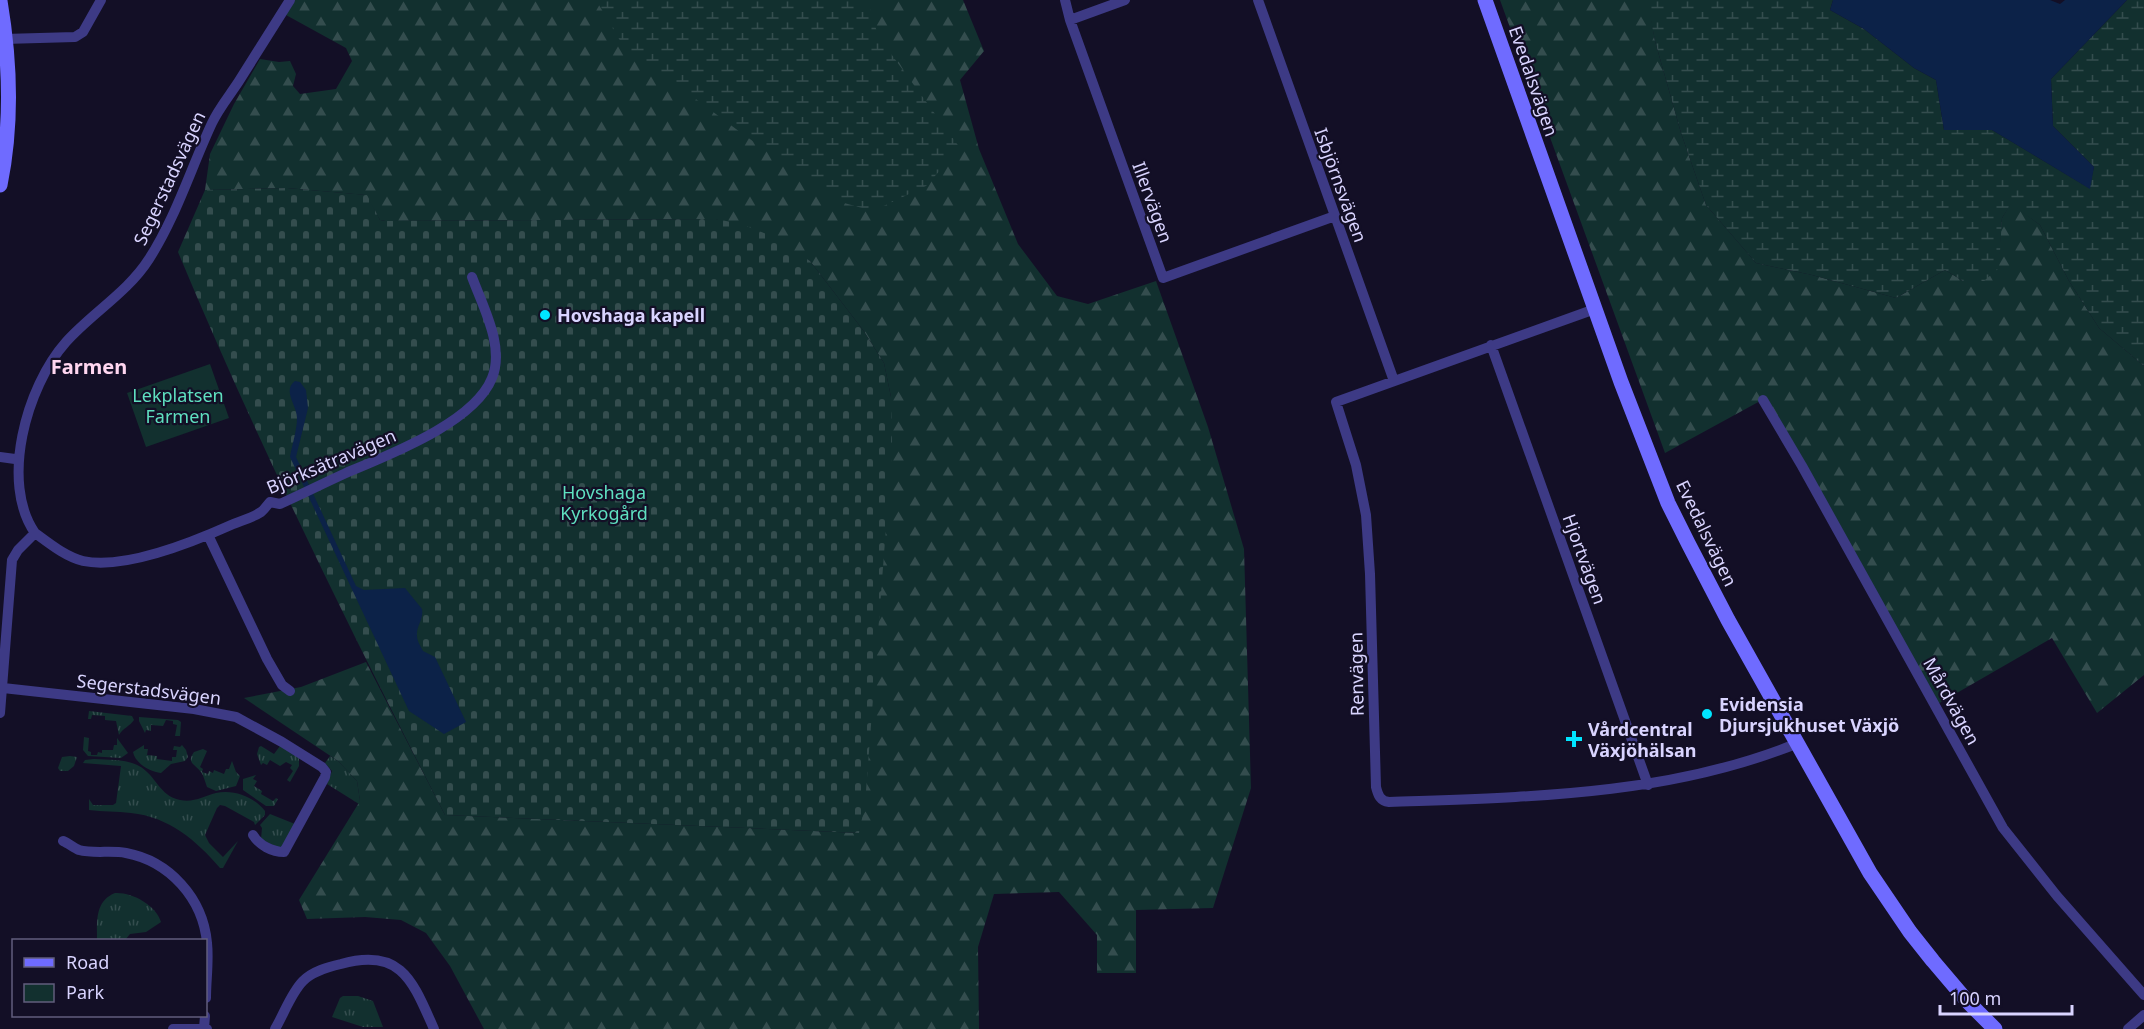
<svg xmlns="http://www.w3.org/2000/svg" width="2144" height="1029" font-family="'Noto Sans',sans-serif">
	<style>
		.grass { fill: url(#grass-tufts) }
		.forest { fill: url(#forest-firs) }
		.wetland { fill: url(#wetland-marsh) }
		.cemetery { fill: url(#cemetery-stones) }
		.park { fill: #12302f }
		.water { fill: #0c2248 }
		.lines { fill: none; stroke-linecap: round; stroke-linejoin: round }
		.street { stroke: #3d3a85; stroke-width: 10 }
		.secondary { stroke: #6f6bff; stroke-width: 15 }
		.poi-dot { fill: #00e5ff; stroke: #130f26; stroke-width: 2 }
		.labels { text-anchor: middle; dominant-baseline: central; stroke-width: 4.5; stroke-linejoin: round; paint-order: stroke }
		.street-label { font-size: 18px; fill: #d9d4ff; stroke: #130f26 }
		.poi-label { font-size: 18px; font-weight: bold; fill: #d9d4ff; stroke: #130f26; text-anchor: start }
		.park-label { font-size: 18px; fill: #5fe0c0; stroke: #130f26 }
		.neighbourhood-label { font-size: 20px; font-weight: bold; fill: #ffd6f0; stroke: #130f26 }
	</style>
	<defs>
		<pattern id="grass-tufts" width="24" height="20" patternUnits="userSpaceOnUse" patternTransform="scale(1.5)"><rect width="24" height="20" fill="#12302f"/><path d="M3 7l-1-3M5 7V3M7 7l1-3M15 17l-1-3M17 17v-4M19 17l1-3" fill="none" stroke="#344d4e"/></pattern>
		<pattern id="forest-firs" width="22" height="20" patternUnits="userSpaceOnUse" patternTransform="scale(1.5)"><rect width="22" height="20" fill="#12302f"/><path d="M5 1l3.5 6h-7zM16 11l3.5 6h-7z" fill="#344d4e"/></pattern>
		<pattern id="wetland-marsh" width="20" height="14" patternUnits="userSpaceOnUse" patternTransform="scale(1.5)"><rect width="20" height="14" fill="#12302f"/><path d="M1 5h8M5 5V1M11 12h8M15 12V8" fill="none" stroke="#344d4e"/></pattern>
		<pattern id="cemetery-stones" width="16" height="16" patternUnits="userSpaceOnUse" patternTransform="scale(1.5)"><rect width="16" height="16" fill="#12302f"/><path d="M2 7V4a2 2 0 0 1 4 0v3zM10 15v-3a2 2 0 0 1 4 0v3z" fill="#344d4e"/></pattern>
	</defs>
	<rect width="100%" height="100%" fill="#130f26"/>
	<!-- grass -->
	<path class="grass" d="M89,711L132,716L134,720C130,726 123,728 119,735L116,721L105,720V716L92,715L91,719H88Z
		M139,717L178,720L181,722L180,736H175L177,725L173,724V721L166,720L163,726L151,725V731L146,730L145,733L139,721Z
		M84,737L89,738L88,751L91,752V755H97L98,752L102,753V750H113L114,745H117V738L128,753L121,758L88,756L83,750Z
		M144,745V749H148L147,755L157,756V759L172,761V757H176L177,750H173L174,746L180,747L182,745L186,750L188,757L185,761L171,764L161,773C150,772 135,763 133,752Z
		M261,746L274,754L280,746L299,758V766L290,782L287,780L293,771L290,768L292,765L286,762L280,766L270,760L267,765L263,763L261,765L257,754L259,747Z
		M203,749L207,751L200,767L203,769L202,772L208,774L209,771L213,773L214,770L224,774L226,769H229L232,761L236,772L240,776L236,786L216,791L207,787C205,782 204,776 201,772C195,764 186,763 194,752Z
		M70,756L77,757L74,766L68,771H60L58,768L62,757Z
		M330,756L338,761L357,781L360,801L359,804L327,784L332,771L325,763Z
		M94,759C108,760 127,759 139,766C156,775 159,796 180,800C194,803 204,796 216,793C234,789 254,797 265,811V815L255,825L254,822L225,806L220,805L217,808L205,835L209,843L223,857L238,841L223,868H220C196,840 169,817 131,813C117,811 103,812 89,810V799L93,805H113L116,803L121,766L83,763L85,760Z
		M256,775L253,779L257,781L254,786L262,791L261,794L273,801L276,798L278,799L274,806H266L243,790V779Z
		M270,814L295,824L287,843L279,848L261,839L262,828L260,825Z
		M115,893C132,892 156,905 161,922L146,932L130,934L125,940H97C97,921 95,901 115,893Z
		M343,996H358L373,1001L383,1027H363L332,1017L340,998Z"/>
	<!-- forest -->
	<path class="forest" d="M295,0H963L984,51L960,80L979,149L1018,244L1057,296L1088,304L1156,281L1208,427L1244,549L1251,788L1213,908L1136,910V973H1097V935L1059,892L994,894L978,947L979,1029H484L450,966L426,933L401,920L365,917L307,919L299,900L360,801L357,781L338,761L244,698L301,687L366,662L445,815L859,833L891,397L884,363L863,330L810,261L716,219L386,221L380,220L366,195L287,188L205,190L210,154L234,104L260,59L279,62L290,61L296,74L293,86L300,94L336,89L352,61L346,48L286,15Z
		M1500,0H1648L1655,41L1681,133L1706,205L1756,263L1812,275L1896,298L1945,270L1963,281L1998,268L2002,218L2011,203L2040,225L2069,281L2099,328L2144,366V675L2097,713L2052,638L1936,705L1762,400L1665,453Z"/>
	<!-- wetland -->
	<path class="wetland" d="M596,0H868L878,36L960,148L926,186L873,211L837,201L740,132L622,44Z
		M1647,0H1833L1830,10L1864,29L1914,68L1936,80L1944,130H1992L2089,188L2094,167L2053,126L2051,79L2127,0H2144V366L2099,328L2069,281L2040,225L2011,204L2002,218L1999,268L1984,281H1963L1945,270L1896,298L1812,275L1756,263L1706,205L1681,133L1655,41Z"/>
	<!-- cemetery -->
	<path class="cemetery" d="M287,188L367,195L380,220L386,221L716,219L741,224L769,235L810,261L863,330L884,363L891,397L892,449L865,804L859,833L445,815C350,630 258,444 178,252L205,190Z"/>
	<!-- park -->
	<path class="park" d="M210,364L229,418L146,447L127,393Z"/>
	<!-- water -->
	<path class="water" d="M1833,0H2050L2060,4L2065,0H2127L2051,79L2053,126L2094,167L2090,189L1992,130H1944L1936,80L1914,68L1864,29L1830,10Z
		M295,381L300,382L306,390L308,408L296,457L356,586L364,590L405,588L422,609C424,619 416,626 417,636C417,641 421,647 423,651L435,657L466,722L444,734L409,711L290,457C292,445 297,430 297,418C297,405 282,391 295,381Z"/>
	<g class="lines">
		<!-- street -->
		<path class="street" d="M1065,0L1070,20
			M1125,0L1070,20L1163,278L1335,216
			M1258,0L1394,381
			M4,39L75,37L83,32L101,0
			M1595,309L1336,402L1356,465L1366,515L1370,574L1376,787C1378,795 1380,801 1389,802C1527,797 1668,796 1798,743
			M1491,345L1648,785
			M1763,400L1802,466L2003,828L2057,896L2144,995
			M0,457L15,459
			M35,533C50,544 66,557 83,561C125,570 193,542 231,525C240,521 252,518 261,512C264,510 267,505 270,502L280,504C302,494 324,483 346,473C388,455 474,423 492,378C505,347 483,307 472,277
			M208,535L267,659L282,685L290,691
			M3,688L194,709L236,717L282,742L322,767L326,772L325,777L284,852C272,852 259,845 253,835
			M0,713L12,560L18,550L35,533C0,483 26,387 66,342C92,313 128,292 149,259C176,217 191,168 212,123C219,108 230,95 239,81C256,54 273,27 290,0
			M63,841C68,843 74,848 79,850C94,854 111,850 126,853C169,861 203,898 207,943C209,961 206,980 206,998
			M204,1028L205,1016
			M173,1029H207
			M275,1029C284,1014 291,993 303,981C313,971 328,967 341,964C402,947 413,982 434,1029
			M2128,1029L2144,1015"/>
		<!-- secondary -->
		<path class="secondary" d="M1485,0L1621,382L1668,503L1688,543L1728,620L1870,873L1910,932L1933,961L1967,1001L1995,1029
			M0,1C10,60 12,126 0,185"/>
	</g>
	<!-- markers -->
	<g class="poi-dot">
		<circle cx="545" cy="315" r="6"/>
		<circle cx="1707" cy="714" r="6"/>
		<path d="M1571 730h6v6h6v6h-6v6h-6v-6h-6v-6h6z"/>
	</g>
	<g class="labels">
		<!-- street labels -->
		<g class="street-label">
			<text transform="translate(1534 81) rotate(71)">Evedalsvägen</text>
			<text transform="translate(169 178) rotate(-65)">Segerstadsvägen</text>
			<text transform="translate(1341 185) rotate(70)">Isbjörnsvägen</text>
			<text transform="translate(1153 202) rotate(70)">Illervägen</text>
			<text transform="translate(331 461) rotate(-23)">Björksätravägen</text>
			<text transform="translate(1707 533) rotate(64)">Evedalsvägen</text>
			<text transform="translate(1585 559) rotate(70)">Hjortvägen</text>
			<text transform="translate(1356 674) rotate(-91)">Renvägen</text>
			<text transform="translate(149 689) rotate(7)">Segerstadsvägen</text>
			<text transform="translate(1952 701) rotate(61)">Mårdvägen</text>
		</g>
		<!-- poi labels -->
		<g class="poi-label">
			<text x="557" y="315">Hovshaga kapell</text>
			<text x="1719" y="704">Evidensia<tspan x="1719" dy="21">Djursjukhuset Växjö</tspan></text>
			<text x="1588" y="729">Vårdcentral<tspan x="1588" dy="21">Växjöhälsan</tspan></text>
		</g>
		<!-- park labels -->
		<g class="park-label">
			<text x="178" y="395">Lekplatsen<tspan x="178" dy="21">Farmen</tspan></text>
			<text x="604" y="492">Hovshaga<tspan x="604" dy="21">Kyrkogård</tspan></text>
		</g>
		<!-- neighbourhood labels -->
		<g class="neighbourhood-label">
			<text x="89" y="366">Farmen</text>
		</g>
	</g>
	<!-- legend -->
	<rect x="12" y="939" width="195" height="78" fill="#130f26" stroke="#625e7d" stroke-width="1.5"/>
	<rect x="24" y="958" width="30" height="9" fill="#6f6bff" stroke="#625e7d" stroke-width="1.5"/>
	<text x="66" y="969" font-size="18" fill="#d9d4ff">Road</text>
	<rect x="24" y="984" width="30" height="18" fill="#12302f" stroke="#625e7d" stroke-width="1.5"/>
	<text x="66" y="999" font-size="18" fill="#d9d4ff">Park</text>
	<!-- scale -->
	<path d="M1940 1005v9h132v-9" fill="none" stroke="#d9d4ff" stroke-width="3"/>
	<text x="1949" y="1005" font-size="18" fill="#d9d4ff" stroke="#130f26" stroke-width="4.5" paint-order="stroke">100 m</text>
</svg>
